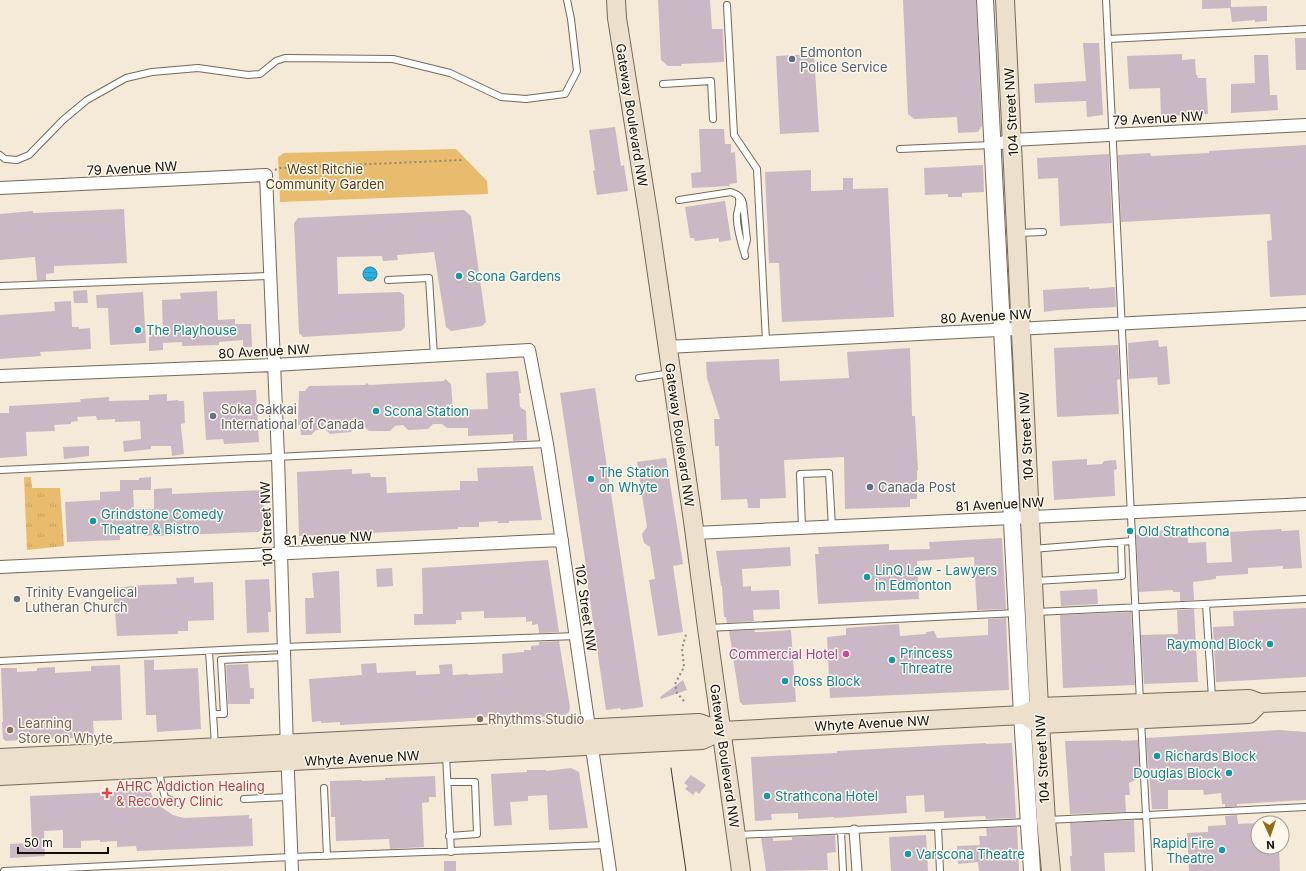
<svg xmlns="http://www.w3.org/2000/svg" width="1306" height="871" font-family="Inter,sans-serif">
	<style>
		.grass { fill: url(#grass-tufts) }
		.garden { fill: #e8bc6c }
		.water { fill: url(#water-rules); stroke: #237f9e }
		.building { fill: #cbb8c5 }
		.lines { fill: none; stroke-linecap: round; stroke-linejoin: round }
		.service-casing { stroke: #736958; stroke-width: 8 }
		.pedestrian-casing { stroke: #736958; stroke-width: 11 }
		.minor-casing { stroke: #736958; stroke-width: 14 }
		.tertiary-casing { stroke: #736958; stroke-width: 18 }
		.secondary-casing { stroke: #736958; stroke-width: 20 }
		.path { stroke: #8f877a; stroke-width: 2; stroke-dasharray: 2 3; stroke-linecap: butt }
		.service { stroke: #fff; stroke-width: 6 }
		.pedestrian { stroke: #fff; stroke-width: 9 }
		.minor { stroke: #fff; stroke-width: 12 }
		.tertiary { stroke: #fff; stroke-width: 16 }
		.secondary { stroke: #ece0cc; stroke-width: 18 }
		.tram { stroke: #3d382f; stroke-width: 1 }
		.service-dot { fill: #5c6f8a; stroke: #fef8ec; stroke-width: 1.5 }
		.culture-dot { fill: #0f9aa8; stroke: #fef8ec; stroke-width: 1.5 }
		.worship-dot { fill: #6b7280; stroke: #fef8ec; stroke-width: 1.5 }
		.hotel-dot { fill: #d1479c; stroke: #fef8ec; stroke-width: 1.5 }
		.education-dot { fill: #8d6e63; stroke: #fef8ec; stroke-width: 1.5 }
		.health-dot { fill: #e0444e; stroke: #fef8ec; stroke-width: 1.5 }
		.labels { text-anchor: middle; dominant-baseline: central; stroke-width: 3; stroke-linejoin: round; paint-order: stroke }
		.service-label { font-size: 13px; fill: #4e5e75; stroke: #fef8ec; text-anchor: start }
		.street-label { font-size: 13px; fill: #110d07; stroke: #fef8ec }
		.park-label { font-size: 13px; fill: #533e16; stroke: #fef8ec }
		.culture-label { font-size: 13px; fill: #0d838f; stroke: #fef8ec; text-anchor: start }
		.worship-label { font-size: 13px; fill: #5b616d; stroke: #fef8ec; text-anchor: start }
		.hotel-label { font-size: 13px; fill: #b23c85; stroke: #fef8ec; text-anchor: end }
		.education-label { font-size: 13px; fill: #785e54; stroke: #fef8ec; text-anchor: start }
		.health-label { font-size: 13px; fill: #be3a42; stroke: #fef8ec; text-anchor: start }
	</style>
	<defs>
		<pattern id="grass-tufts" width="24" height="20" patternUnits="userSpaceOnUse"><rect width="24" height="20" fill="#e8bc6c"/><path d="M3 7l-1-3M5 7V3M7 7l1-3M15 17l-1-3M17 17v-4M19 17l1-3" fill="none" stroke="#c6a05c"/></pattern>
		<pattern id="water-rules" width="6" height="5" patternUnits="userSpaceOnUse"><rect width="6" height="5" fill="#2bb0df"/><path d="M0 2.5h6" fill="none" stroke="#2596be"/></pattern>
	</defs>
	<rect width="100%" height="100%" fill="#f5ead7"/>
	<!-- grass -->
	<path class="grass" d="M24,477H31L32,488H60L64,546L27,550Z"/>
	<!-- garden -->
	<path class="garden" d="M456,149L487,181L488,194L280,202L278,157L284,153Z"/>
	<!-- water -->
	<path class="water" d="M363 274a7 7 0 1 1 14 0a7 7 0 1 1-14 0Z"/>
	<!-- building -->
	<path class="building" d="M658,0H710L712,29H723L724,62L681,64L682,66H668L661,60Z
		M903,0H976L982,126L978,132L958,133L957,117L914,119L908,114Z
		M1202,0H1231V7L1267,6V21L1255,22V20L1232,22L1230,8L1202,9Z
		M1295,38H1306V70H1296Z
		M1083,43H1099L1103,115L1087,117L1086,101L1035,103L1034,84L1086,81Z
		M814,54L819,132L780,134L776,56Z
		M1182,54V60L1195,59L1196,75H1197L1198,78H1206L1208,114L1161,116L1160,88L1129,89L1127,56Z
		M1254,55H1268L1270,95H1277L1278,110L1231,113V84L1255,83Z
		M615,127L621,166L624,165L628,191L597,195L593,171L595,170L589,130Z
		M699,129H724L725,144H731V153L735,152L737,183L729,184L730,186L692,188L691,173L701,172Z
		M1306,145V295L1270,297L1267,241L1272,240L1270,214L1121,222L1118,155L1150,153L1151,156L1209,153V151Z
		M1109,154L1112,223L1060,226L1058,178L1038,179L1037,158Z
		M983,165L984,192L962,193V197H948V194L925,195L924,168Z
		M811,170V191L843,190V178H853V189L888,188L894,317L782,322L779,263H769L765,172Z
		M725,201L731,240L719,242V238L695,241L694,238H690L685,207Z
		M124,209L127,263L54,266V273L46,274V280H37L35,257L0,260V214L33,211V213Z
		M464,210L471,216L486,322L482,326L451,331L446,327L434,252L397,255L398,260L383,261L382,256L337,257L338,294L400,292L404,295L405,327L401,331L303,337L299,333L294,223L298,218Z
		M1089,287V289L1115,287L1116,307L1058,310L1044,312L1043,290Z
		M87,290L88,303H74L73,291Z
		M217,291L218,320L235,319V324H251L252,347H243V340L219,342V345L182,346V342L163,343V350L149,351V334H163L162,300L181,299L180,293Z
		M143,292L146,343L110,345L108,308H97L96,295Z
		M71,301L72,327H79V329L90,328L91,349L40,352L41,356L0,359V315L55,311L54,302Z
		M1158,340L1159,347L1167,346L1170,384L1158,385L1157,377L1129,379L1128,343Z
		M1118,345L1120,379L1117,380L1119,414L1057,417L1054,348Z
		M910,348L912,416H915L918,471L917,470V499H910V507L845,509L844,457L784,460L786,498L760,499V508H748L747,499L721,500L719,446H715L714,419H720L707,378L706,362L779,359L780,381L849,378L847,352Z
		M518,371L521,393H519L520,407L526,411L527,440L513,441V434L468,436V428H447L442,424H433L428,429L408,430L403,425L395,426L390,431H369L365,427H355L351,432L330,434L326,430H316L311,435H301L300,425H298L299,391H305L309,386L365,385L367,383L369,385L444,381L445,379L451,384L453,410L488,409L486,373Z
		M595,388L643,704V707L621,710L620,708L606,710L585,566H586L560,393Z
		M256,390L259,442L224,444L223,439L206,440L203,392Z
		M167,394V401L178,400V401H184L185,423L181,424V427L184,454L172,456L171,446H151V449L124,452L123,441L141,439L140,421L115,422V419L97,420L96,416L77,417L78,421L71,422V424L54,425L55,431L26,432L27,456L0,458V413H9V406L81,402L80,399L109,397V401L149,400V395Z
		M89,446V456L64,459L63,447Z
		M666,458L683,564L673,566L683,632L658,636L649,580L655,579L650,547L644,543L642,534L647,527L637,462Z
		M1087,459V465L1102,464L1104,461L1116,460L1117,469L1114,470L1115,496L1054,500L1052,461Z
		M533,466L542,520L509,521V523H498V521L479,522V527H458V529L299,536L297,472L352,469V474L370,473L371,477H386L387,493L460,490V481H478L477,468Z
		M151,477V490H133L134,509H154V489L172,488V494L263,490L264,526L259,532L156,536L155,535L144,536V534H120V540L67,542L65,502L100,500V492L120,491V480H139V478Z
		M1154,529V531L1187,529L1188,543L1206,542L1207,563L1232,562L1230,532L1281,529L1282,531L1299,530L1302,568L1283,569V566L1248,568V574L1216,576V579L1193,582L1194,600L1180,601V592H1173V590L1139,592L1136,535H1144L1143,530Z
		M1002,538L1006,609L977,610L974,557L917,561L919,599L818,604L815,554H819L818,547L889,544V550L930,549L929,542Z
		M790,547L791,566L742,569L743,587L751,586V591L779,590L780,609L753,610L754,621L727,623L726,617H724L722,586H721L716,551Z
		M548,560L559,632L539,633L538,624L532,625V621L526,622V617L484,618V611L461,612L462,620H456V624L414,625V614H423L422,568Z
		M392,568L393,586L377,587L376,569Z
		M339,571L341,633L306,634L305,598H314L312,573Z
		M194,577V583L213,582L214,620L188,621V631H178V634L117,636L113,588L143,585L177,584L176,578Z
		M269,579L271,612H268L269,632L247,633L245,580Z
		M1097,589L1098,604L1061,606L1060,591Z
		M1306,608V677L1216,682L1213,627L1234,626L1233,611Z
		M1194,609L1198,682L1144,684L1141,635L1178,634L1177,610Z
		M1131,612L1135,685L1063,688L1060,615Z
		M1006,618L1009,690L830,698L827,637L846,635V628L899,624L900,636L926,634V632L934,631L937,638L988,635V619Z
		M754,630L755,632H762L791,630L796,702L743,705L740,702L729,631Z
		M559,641L570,707L569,712L565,715L520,719H506L505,717H489L340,725V722L321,723V721L312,722L309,679L362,675L361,664L376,663L377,673L416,671V675L440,674L439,665L452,664L453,675L468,674V675L503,673L502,654L524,652V650H531V646L539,645V642Z
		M144,660H154V670L198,668L201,729L157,732L156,715H146Z
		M248,664L250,688H254V699H250V704H228L226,665Z
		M120,665L122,720L93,721L94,737L6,741L3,739L2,722H3L1,668H17V672L37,671V668L55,667V673L91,671V666Z
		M683,680L687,690L661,699L660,697Z
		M1279,730L1306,732V800L1237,804V806L1225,807V804H1222L1221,793L1204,795L1203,790H1168V809H1152L1146,738Z
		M1121,740V741L1138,740L1140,778L1129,783L1130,795H1125L1126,812L1070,814L1065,741Z
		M986,743V744L1012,743L1016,818L986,819L985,816L944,818V811L925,812L924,795L906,796L907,813L834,818V817L798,819V813L771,814L772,820L755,821L751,757L837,753V751Z
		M571,768L579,772L588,828L549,830L547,795L528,796V801L510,802L512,825L494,826L491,774L527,772V770H546V771Z
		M691,775L706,785L699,794L696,791L693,795L685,789L688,786L684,783Z
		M435,776L436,797H429V802L422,803L424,847L390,849L389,839L336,841L335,817H331L330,781L362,780V781L385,780V778Z
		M144,786L148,787L155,801L164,809L173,815L184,818L249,815V819L252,818L253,846L137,851L136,846L117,847V841L100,842V840L81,841V848H63V830L44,831L45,856L10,858V844L32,843L30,796L116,792L134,790V787Z
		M1237,815L1238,824L1258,823V847H1279L1280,871H1189L1187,833L1208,832V826L1226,825L1225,816Z
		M1134,820L1135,852L1104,853L1105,871H1071L1070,856H1072L1070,823Z
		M1017,827L1019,871H979L978,862L958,864L957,846L980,845L979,836H987L986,828Z
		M835,835L836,852L827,853L828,870L766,871L761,838H773V841L792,840V837Z
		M926,835L928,871H891L889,837Z
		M444,861H456V871H444Z"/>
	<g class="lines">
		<!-- service casing -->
		<g class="service-casing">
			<path id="service" d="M1106,0L1140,702
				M727,5L734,135L757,169L766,341
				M1108,39L1306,29
				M663,84L711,81L713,119
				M900,149L991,145
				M0,155L5,159L17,160L29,155L63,120L87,100L126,78L152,72L198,68L248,75L260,74L276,61L285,58L393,59L450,73L501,97L526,99L565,94L577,71L571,19L567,0
				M739,199C740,205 738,209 737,214C736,224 741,243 744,252
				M679,200L731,192C737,194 742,197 743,203L747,240L744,251L745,256
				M1017,233L1043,232
				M388,280L429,278L434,356
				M0,286L269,276
				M639,378L671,373
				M0,470L547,444
				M802,528L800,474L829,473L832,527
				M1032,549L1132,541
				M1035,581L1122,576L1121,542
				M1206,604L1212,698
				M1036,612L1306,599
				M708,628L1017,613
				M209,651L215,746
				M0,661L283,647L577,636
				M213,714H224L221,660L284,657
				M1141,720L1149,871
				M446,755L451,852
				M158,769L165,798L179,803
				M448,782H475L477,834L449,836
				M324,788L327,856
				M244,799L289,797
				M1048,820L1306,807
				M938,826L940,871
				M841,831L843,871
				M738,835L1029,822
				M4,871L291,857L606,845"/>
		</g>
		<!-- pedestrian casing -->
		<g class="pedestrian-casing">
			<path id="pedestrian" d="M854,830L857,871"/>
		</g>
		<!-- minor casing -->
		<g class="minor-casing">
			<path id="minor" d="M993,145L1012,140L1306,125
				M0,188L266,175L278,457L287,749L292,871
				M667,347L1306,314
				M0,376L274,365L529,350L547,444L559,522L610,871
				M695,533L1306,504
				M0,567L562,540"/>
		</g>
		<!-- tertiary casing -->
		<g class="tertiary-casing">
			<path id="tertiary" d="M985,0L1022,715L1032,871"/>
		</g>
		<!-- secondary casing -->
		<g class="secondary-casing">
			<path id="secondary" d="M616,0L617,18L649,219L693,521L707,628L741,871
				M1005,0L1039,707L1046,820L1051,871
				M1030,719L1041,724L1249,714L1260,703
				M0,758L699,723L721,731
				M0,776L702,740L721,731L1022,715L1039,707L1249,699L1260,703L1306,701"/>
		</g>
		<!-- path -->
		<path class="path" d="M275,170L279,168L463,160
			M684,701L677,693L675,684L684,667L682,649L686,634"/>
		<!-- service -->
		<use href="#service" class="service"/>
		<!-- pedestrian -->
		<use href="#pedestrian" class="pedestrian"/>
		<!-- minor -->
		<use href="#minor" class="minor"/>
		<!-- tertiary -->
		<use href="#tertiary" class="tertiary"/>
		<!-- secondary -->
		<use href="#secondary" class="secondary"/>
		<!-- tram -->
		<path class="tram" d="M671,768L686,871"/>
	</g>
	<!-- markers -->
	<g class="service-dot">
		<circle cx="792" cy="59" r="4"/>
		<circle cx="870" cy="487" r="4"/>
	</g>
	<g class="culture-dot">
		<circle cx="459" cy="276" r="4"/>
		<circle cx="138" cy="330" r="4"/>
		<circle cx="376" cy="411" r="4"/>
		<circle cx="591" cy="479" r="4"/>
		<circle cx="93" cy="521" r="4"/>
		<circle cx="1130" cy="531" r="4"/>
		<circle cx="867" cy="577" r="4"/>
		<circle cx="1270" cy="644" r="4"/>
		<circle cx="892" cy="660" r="4"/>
		<circle cx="785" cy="681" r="4"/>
		<circle cx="1157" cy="756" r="4"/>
		<circle cx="1229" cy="773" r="4"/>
		<circle cx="767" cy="796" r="4"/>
		<circle cx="1222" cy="850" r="4"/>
		<circle cx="908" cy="854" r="4"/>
	</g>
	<g class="worship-dot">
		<circle cx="213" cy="416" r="4"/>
		<circle cx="17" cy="599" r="4"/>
	</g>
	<circle class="hotel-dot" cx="846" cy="654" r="4"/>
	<g class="education-dot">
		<circle cx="480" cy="719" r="4"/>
		<circle cx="10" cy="730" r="4"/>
	</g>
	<path class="health-dot" d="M105 787h4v4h4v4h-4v4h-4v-4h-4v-4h4z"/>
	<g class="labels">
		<!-- service labels -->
		<g class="service-label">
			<text x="800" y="52">Edmonton<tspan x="800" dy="15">Police Service</tspan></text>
			<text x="878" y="487">Canada Post</text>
		</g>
		<!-- street labels -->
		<g class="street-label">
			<text transform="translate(1011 112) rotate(-93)">104 Street NW</text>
			<text transform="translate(632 115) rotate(81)">Gateway Boulevard NW</text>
			<text transform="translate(1158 118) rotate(-3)">79 Avenue NW</text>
			<text transform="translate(132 168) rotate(-3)">79 Avenue NW</text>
			<text transform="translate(986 316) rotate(-3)">80 Avenue NW</text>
			<text transform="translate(264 351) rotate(-3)">80 Avenue NW</text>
			<text transform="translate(680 435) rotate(82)">Gateway Boulevard NW</text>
			<text transform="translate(1026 436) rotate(-93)">104 Street NW</text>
			<text transform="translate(1000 504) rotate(-3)">81 Avenue NW</text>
			<text transform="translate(266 524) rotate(-92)">101 Street NW</text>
			<text transform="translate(328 538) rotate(-3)">81 Avenue NW</text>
			<text transform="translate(586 608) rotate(82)">102 Street NW</text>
			<text transform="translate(872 723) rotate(-3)">Whyte Avenue NW</text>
			<text transform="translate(725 756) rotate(82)">Gateway Boulevard NW</text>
			<text transform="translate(362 758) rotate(-3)">Whyte Avenue NW</text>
			<text transform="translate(1042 759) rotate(-93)">104 Street NW</text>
		</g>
		<!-- park labels -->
		<g class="park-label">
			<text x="325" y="169">West Ritchie<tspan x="325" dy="15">Community Garden</tspan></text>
		</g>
		<!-- culture labels -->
		<g class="culture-label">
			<text x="467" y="276">Scona Gardens</text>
			<text x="146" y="330">The Playhouse</text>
			<text x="384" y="411">Scona Station</text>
			<text x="599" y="472">The Station<tspan x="599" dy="15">on Whyte</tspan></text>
			<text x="101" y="514">Grindstone Comedy<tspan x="101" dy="15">Theatre &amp; Bistro</tspan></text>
			<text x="1138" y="531">Old Strathcona</text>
			<text x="875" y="570">LinQ Law - Lawyers<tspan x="875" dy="15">in Edmonton</tspan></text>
			<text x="1262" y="644" text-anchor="end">Raymond Block</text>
			<text x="900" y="653">Princess<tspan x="900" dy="15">Threatre</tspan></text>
			<text x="793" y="681">Ross Block</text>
			<text x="1165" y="756">Richards Block</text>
			<text x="1221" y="773" text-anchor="end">Douglas Block</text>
			<text x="775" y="796">Strathcona Hotel</text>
			<text x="1214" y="843" text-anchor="end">Rapid Fire<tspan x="1214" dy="15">Theatre</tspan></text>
			<text x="916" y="854">Varscona Theatre</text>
		</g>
		<!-- worship labels -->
		<g class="worship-label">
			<text x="221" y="409">Soka Gakkai<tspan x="221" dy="15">International of Canada</tspan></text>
			<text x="25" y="592">Trinity Evangelical<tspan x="25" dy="15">Lutheran Church</tspan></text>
		</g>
		<!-- hotel labels -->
		<g class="hotel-label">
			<text x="838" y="654">Commercial Hotel</text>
		</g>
		<!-- education labels -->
		<g class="education-label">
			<text x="488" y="719">Rhythms Studio</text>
			<text x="18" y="723">Learning<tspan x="18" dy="15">Store on Whyte</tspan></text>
		</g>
		<!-- health labels -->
		<g class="health-label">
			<text x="116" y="786">AHRC Addiction Healing<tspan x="116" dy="15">&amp; Recovery Clinic</tspan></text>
		</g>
	</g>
	<!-- north arrow -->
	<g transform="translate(1270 835) rotate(177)"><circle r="19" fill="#fef8ec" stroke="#9f9a90"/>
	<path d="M0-3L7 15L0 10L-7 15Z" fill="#906d12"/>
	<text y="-6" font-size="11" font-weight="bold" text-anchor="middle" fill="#110d07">N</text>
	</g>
	<!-- scale -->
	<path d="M18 847v6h90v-6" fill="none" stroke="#110d07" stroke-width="2"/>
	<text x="24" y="847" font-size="12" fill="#110d07" stroke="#fef8ec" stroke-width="3" paint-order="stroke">50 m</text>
</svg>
